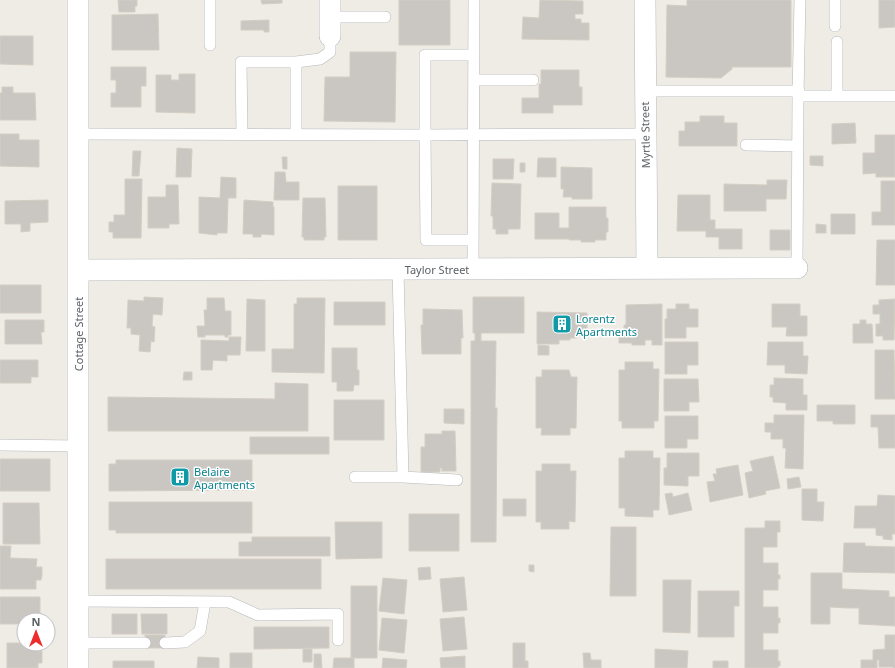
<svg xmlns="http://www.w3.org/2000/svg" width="895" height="668" font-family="'Noto Sans',sans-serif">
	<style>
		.building { fill: #cac7c2; stroke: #d4cdc3 }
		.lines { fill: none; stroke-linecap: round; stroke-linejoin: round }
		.lane-casing { stroke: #b5b8bc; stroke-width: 12 }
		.street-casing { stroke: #b5b8bc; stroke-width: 22 }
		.lane { stroke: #fff; stroke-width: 11 }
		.street { stroke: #fff; stroke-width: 21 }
		.labels { text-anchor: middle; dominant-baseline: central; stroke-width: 3; stroke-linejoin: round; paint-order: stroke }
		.street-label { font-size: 11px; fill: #5c6166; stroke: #fff }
		.culture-label { font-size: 11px; fill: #0d838f; stroke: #fff; text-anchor: start }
	</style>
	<rect width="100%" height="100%" fill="#efece5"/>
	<!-- building -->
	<path class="building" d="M118,0H137V6H135V12H119Z
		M261,0H282V3L262,4Z
		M399,0H450V45H399Z
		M540,0L583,1V14H575V19H581V23H589V40L522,39L523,17L539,18Z
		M687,0H791V67H732V69L721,78L666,77L667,5L687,6Z
		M879,0H895V27L879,28Z
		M158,14L159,50H112V15Z
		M269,20V32H264V30H241V21Z
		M0,36H33V65L0,64Z
		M350,52H396L395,122L324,121L325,77H350Z
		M111,67H146V86H141V107H111V93H116V80H111Z
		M541,70H579V87H582V105H553V113H522V98H539V84H541Z
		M179,74H195V113L156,112V75H171V80H179Z
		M2,87H13V93H35L36,120H0V93H2Z
		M700,116H724V123H737V146H679V131H685V122H700Z
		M855,123L856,143L832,144V124Z
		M0,134H19V140H39V167L0,166Z
		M875,135H895V177H876V173L863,174V153H875Z
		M177,148L192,149L191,177H176Z
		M133,151H141L139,176H132Z
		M810,156H823V166L810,165Z
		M282,157H287V169H283Z
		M538,158H556V177H537Z
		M493,159H514L513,179H493Z
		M520,163H525V172H520Z
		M561,167L592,168V199H572V197H563L564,189H561Z
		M275,172H285L286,182H299V200H274Z
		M221,177L236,178V198H228L227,233H217V235L199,233V197L220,198Z
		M125,179H142L141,238H113V232H109V222H114V215H125Z
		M767,180H787L786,199H766V211H724V184L767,185Z
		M881,181H895V225H872V212H881Z
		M492,183L521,184L520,229H508V234H496V229H493V216H491Z
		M166,185H178L179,224H169V228H148V197H166Z
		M338,186H377V240H338Z
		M678,195H710V220H715V229H742V249H719V237H706V231H677Z
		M303,198H325L326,237H324V240H304V237H302Z
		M48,200V222L30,223V231L21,232V224H5V201Z
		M244,200L273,202V207H274V235L261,234V237H253V234H243Z
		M569,207H606V218H608V232H606V240H595V242H581V240H569V239H535V213H559V228H569Z
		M831,214H855V234H831Z
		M816,224L826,225V233H816Z
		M770,230H790V250H770Z
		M877,240H895V285H876Z
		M0,285H41V313H0Z
		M144,297L163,298L162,315L153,314L152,326L155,327L154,342L151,341L150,352L139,351L140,335L131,334V328H127L128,300L144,301Z
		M473,297H524V333H481V341H496L495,408H497L496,542H471V341H475V333H473Z
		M207,298H224L225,311H231V335H228V337H225V335H205V337H198L197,326H205L204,310H207Z
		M297,298H325L324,373L272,372V349H294V304H297Z
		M247,299L265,300V351H246Z
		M895,299L894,340H883V336H876V324H880V314H873V305H879V300Z
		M334,302H385V325H334Z
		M662,304V345H652V340H645V345H632V343H619V333H624V325H626V305Z
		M676,304H689V309H698V327H686V338H665V319H667V309H676Z
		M772,304H800V316H807V336H786L787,327H772Z
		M423,309L462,310L463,338H461V354H422L421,325H423Z
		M537,312L587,313V335H577V338H570V340H559V344H537Z
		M5,320H44V332H41L42,344H5Z
		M860,320H866V324H872L873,343H853V324H860Z
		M229,337H241L240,355H227V361L213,360L212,370H201V340L229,341Z
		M665,342H698V365H687V374H665Z
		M768,342H803V356H808L807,374L785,373V365H767Z
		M538,345L549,346V355H538Z
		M332,348H357V370H359V385H354L353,391H337V382H332Z
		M875,350H894L895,399H875Z
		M0,360H38V377H31V383H0Z
		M625,362H653V369H659L658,421H654V428H622V421H619V370H625Z
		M542,370H569L571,377H577L576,428H570V435H541L542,428H536V377H542Z
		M184,372H192V380H183Z
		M774,378L803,379V395H807V410H786V403L773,402V397H770V385H774Z
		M664,379H698L699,402H689V411H664Z
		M275,383L308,384V431H108V397L275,399Z
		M334,400H384V440H334Z
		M817,405H855V424H833V421H817Z
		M444,409H464V424L444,423Z
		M774,415H804L803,469L785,468L786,448H783V439H771V432H765V423H774Z
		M871,415H895V448H879L878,427H871Z
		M665,416H698V439H687V448H665Z
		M442,431H455L456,471H442V468H440V472H421V447H425V434H442Z
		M250,437H329V454H250Z
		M625,451H653V458H660L659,510H653V517L625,516V508H619V458H625Z
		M667,453H699V476H688V486L664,485V468H667Z
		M773,456L780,488L765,491L766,494L749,498L745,473L753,471L750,461Z
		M0,459H50V491H0Z
		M116,460H252V490L109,491V464H116Z
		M542,464H570V471H576L575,522L569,521V529H541V522H536V471H542Z
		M738,465L743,495L710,502L707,482L715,481L713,474H717L716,469Z
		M799,477L801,487L788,489L787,479Z
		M802,489H817V502H824L823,521L802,520Z
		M672,493L673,497L688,493L692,510L669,515L665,494Z
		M878,495L895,496V534H892V540L883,539V536L876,535V528H854L855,506H877Z
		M503,499H526V516H503Z
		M109,502H252V533H116V530H109Z
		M3,503H39L40,544H3Z
		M409,514H459V551H409Z
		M765,521H780V532H777V547H763V563H778V575H780V579H778V590H763V607H778V618H780V623H778V633H763V650H778V661H780V666H778V668H745V528H765Z
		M335,522H382V558L336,559Z
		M611,527H636V596H610Z
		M252,537H330V556H239V542H252Z
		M844,543H865V546L895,547V573L843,572Z
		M0,546H11L10,558L37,559L36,567H42V576L41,580H36V589H0Z
		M106,559H321V589H106Z
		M529,565H534V572L529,571Z
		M430,567L431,579L419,580L418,568Z
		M811,573H842V589L889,591V597H895V626L859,624V608H847L830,607V624H811Z
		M464,577L467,610L443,612L440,579Z
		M383,578L407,580L404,614L379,611Z
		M663,580H691L690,633L663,632Z
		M351,586H377V658H351Z
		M698,591H739V606H734V637H698Z
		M0,597H40V620H24V624H0Z
		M112,614H137V634H112Z
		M141,614H167V634H142Z
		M464,617L467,649L443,651L440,619Z
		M382,618L407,620L404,653L379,650Z
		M254,627H329V648L254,649Z
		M145,635H165V648H145Z
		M885,635H895V668H893V667H879V660H877V668H861V660H873V650L885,649Z
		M22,639H24V644H37V651H42V663H38V668H7V643H22Z
		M513,643H525V661H528V668H513Z
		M303,649H312V662H303Z
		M655,649L688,651L687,668H655Z
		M230,653H252V668H230Z
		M583,653H590L591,660H601V668H584Z
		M314,654H321L322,668H314Z
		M465,656V668H441L440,658Z
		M198,657L219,658V668H197Z
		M334,658H354V668H333Z
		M383,658L407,660L406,668H382Z
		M113,661H154V668H113Z
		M713,661H728V668H713Z"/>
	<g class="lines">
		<!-- lane casing -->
		<g class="lane-casing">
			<path id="lane" d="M800,0L798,96H895
				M835,0V26
				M330,17H385
				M837,42V96
				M210,45V0
				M296,62L320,59L330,52V36
				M474,80H533
				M645,91H799
				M78,134L425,135V55H474
				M242,134L241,62H296V135
				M746,145L798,146
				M473,240H426L425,135L646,134
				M797,268L798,96
				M473,269L474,0
				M0,445L78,446
				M355,477H403L398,269
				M403,477L457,480
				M78,601L229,602L258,615L338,614V640
				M78,643H145
				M165,643L185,642L200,631L205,602"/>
		</g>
		<!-- street casing -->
		<g class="street-casing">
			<path id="street" d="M78,0V668
				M330,0V36
				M645,0L647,269
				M78,270L797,268"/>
		</g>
		<!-- lane -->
		<use href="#lane" class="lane"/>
		<!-- street -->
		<use href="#street" class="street"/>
	</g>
	<!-- icons -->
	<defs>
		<g id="building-square" transform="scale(1)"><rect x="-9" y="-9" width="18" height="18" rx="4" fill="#0f9aa8" stroke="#fff"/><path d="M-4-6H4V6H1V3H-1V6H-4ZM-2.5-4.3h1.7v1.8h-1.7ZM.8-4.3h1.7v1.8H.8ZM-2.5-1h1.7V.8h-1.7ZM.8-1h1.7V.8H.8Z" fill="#fff"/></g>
	</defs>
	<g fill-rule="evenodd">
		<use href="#building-square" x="562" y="324"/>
		<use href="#building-square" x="180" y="477"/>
	</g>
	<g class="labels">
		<!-- street labels -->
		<g class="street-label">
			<text transform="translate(645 135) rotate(-91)">Myrtle Street</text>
			<text x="437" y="269">Taylor Street</text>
			<text transform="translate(78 334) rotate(-90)">Cottage Street</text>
		</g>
		<!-- culture labels -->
		<g class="culture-label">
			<text x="576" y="318">Lorentz<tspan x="576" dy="13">Apartments</tspan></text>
			<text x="194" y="471">Belaire<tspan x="194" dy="13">Apartments</tspan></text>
		</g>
	</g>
	<!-- north arrow -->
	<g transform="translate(36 632)"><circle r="19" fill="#ffffff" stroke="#bec0c2"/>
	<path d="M0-3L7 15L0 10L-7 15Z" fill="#ee2c2e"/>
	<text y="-6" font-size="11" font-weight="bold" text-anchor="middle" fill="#5c6166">N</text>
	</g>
</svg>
